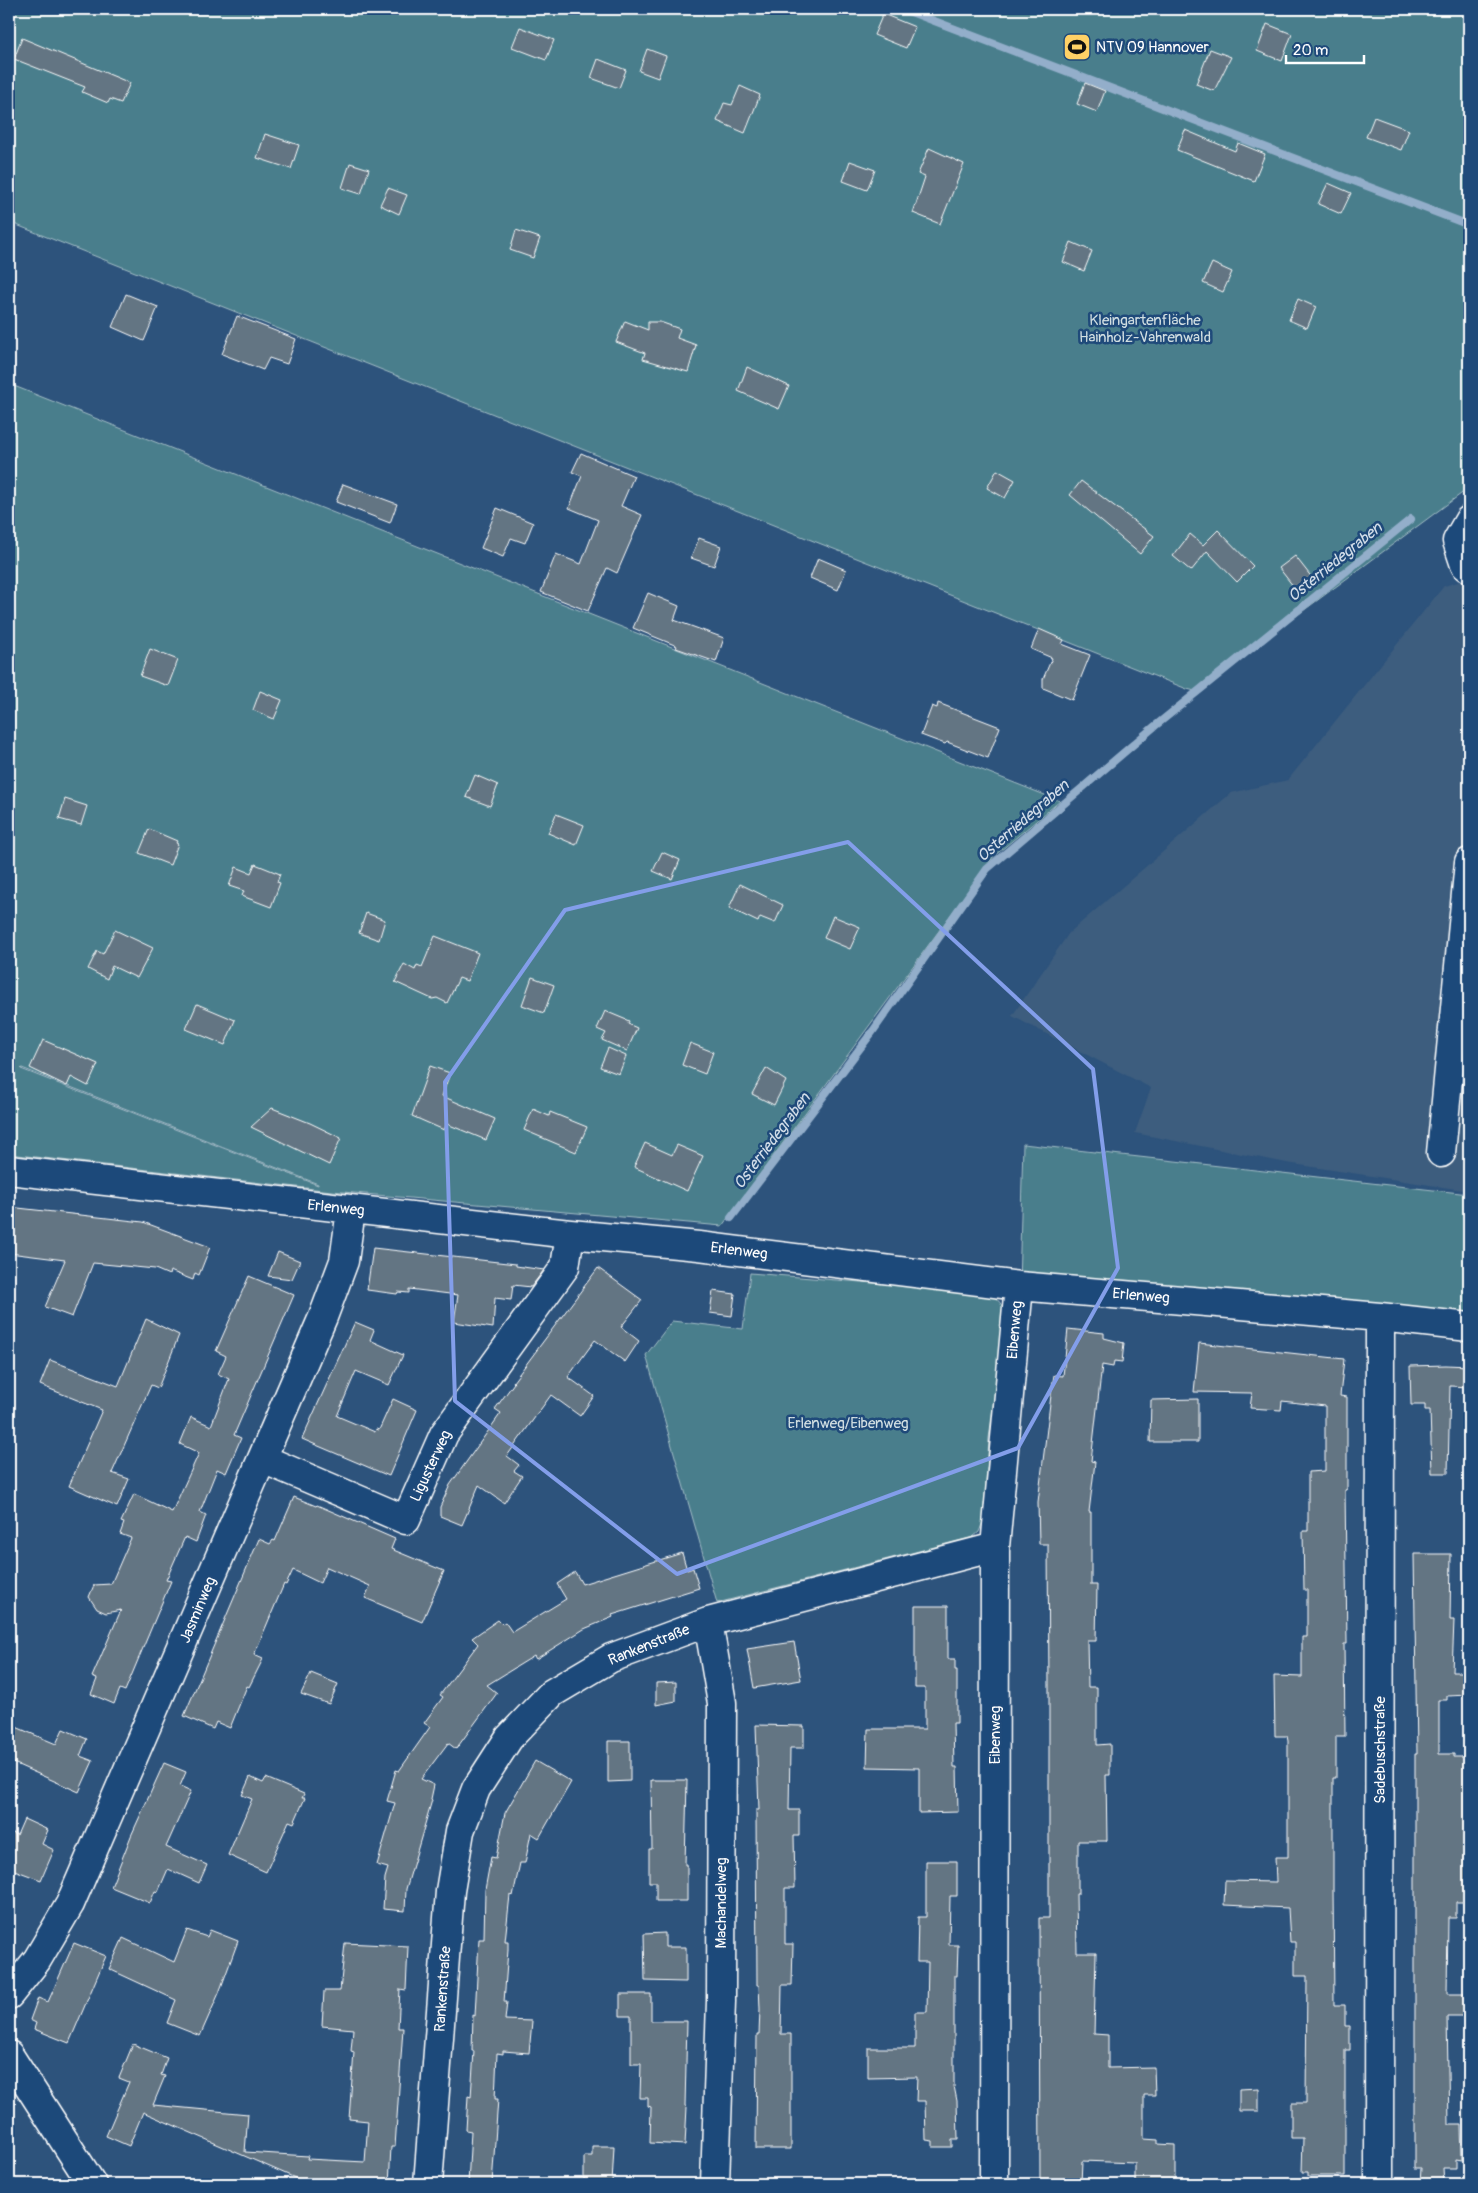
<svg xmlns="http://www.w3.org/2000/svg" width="1478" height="2193" font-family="Pangolin,sans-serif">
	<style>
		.built { fill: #3d5d7e }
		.green { fill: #497e8c; stroke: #a4bec6; fill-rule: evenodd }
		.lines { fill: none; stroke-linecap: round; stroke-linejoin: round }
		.stream { stroke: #93aeca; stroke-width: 8 }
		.building { fill: #637583; stroke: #fff }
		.minor-casing { stroke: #fff; stroke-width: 31 }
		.minor { stroke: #1f4a7a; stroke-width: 28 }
		.marked { fill: none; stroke: #839eea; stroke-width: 4; stroke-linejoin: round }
		.labels { text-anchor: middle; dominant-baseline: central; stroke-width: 5; stroke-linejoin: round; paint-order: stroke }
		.poi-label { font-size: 15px; fill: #fff; stroke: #1f4a7a; text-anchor: start }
		.park-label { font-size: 15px; fill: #d2dfe2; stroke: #1f4a7a }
		.street-label { font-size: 15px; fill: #fff; stroke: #1f4a7a }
		.water-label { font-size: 16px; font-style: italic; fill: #d2dde9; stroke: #1f4a7a }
	</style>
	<rect width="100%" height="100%" fill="#2d537c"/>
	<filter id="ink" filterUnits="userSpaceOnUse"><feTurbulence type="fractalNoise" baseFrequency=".02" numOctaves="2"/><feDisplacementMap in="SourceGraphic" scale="10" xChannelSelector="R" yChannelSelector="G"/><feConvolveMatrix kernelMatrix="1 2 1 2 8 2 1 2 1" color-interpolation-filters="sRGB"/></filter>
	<g filter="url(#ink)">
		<!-- built -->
		<path class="built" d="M1469,579V1191L1287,1163L1135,1133L1151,1088L1012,1016L1069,933L1231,793L1288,780L1444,586Z"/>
		<!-- green -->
		<path class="green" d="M9,9H1469V488L1195,691L1187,689L9,222Z
			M9,384L1060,801L994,856L722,1226L332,1191L9,1154ZM22,1068L318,1184V1185L21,1069Z
			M1023,1144L1469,1194V1335L1019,1286Z
			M750,1273L983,1292C996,1297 1002,1301 1005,1315L989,1438L984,1519L979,1532L973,1537L717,1603L646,1355L672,1321L743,1329Z"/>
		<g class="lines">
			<!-- stream -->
			<path class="stream" d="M903,9L1469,225
				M731,1218L873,1031L987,869L1155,726L1411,519"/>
		</g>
		<!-- building -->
		<path class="building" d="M883,14L915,27L906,48L874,35Z
			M1267,24L1292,34L1282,61L1257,51Z
			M520,27L554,40L546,60L512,47Z
			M22,38L130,83L121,103L110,99L108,103L82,92L85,87L14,59Z
			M647,49L666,56L658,78L639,71Z
			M1210,49L1231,57L1214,91L1196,84Z
			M598,59L626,70L619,88L591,78Z
			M1085,83L1105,91L1097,112L1077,104Z
			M740,86L760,95L745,133L717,121L724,103L732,105Z
			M1374,117L1409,130L1401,150L1366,137Z
			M1185,130L1235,151L1238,143L1265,154L1254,181L1177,150Z
			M265,134L299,145L291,169L257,158Z
			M929,148L964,164L940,224L913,213L925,177L918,174Z
			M850,161L875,170L867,190L843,181Z
			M350,163L369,169L361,194L342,188Z
			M1328,183L1351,193L1341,214L1318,204Z
			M388,188L407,195L399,214L380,205Z
			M516,230L540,238L533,258L510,250Z
			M1071,242L1092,251L1084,271L1063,262Z
			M1212,263L1232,272L1223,292L1203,283Z
			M126,294L158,307L144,341L112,327Z
			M1298,299L1316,307L1307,328L1289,320Z
			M237,316L296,339L287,364L269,358L263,370L222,354Z
			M625,321L648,330V322H660L680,329L677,338L696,345L688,372L643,359L645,353L616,342Z
			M747,367L789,386L779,409L738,391Z
			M581,453L634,476L621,506L642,515L617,573L607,568L588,611L541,592L556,554L581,564L598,520L569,508L582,476L572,472Z
			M997,470L1015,480L1005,498L987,488Z
			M1081,481L1154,536L1140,554L1070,495Z
			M343,484L397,504L390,523L336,502Z
			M497,508L533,523L525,543L511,538L503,557L481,548Z
			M1218,530L1253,566L1237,582L1207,551L1191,571L1173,556L1190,534L1203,545Z
			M699,538L721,546L714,566L691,558Z
			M1295,556L1313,579L1297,591L1279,568Z
			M818,558L846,570L838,590L810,578Z
			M648,593L679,606L674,620L724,638L716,662L676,648L677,646L633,628Z
			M1039,629L1064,640L1062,644L1090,655L1072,700L1043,688V679L1052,658L1031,649Z
			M150,649L178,660L168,686L140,676Z
			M260,691L282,700L274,719L253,710Z
			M938,703L1000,727L988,758L947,742L945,744L921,735L932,706L937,708Z
			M475,775L498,785L490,806L466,797Z
			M65,799L87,806L81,825L59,819Z
			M556,814L584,825L576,845L548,833Z
			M149,829L177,841L176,843L178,844L170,865L139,853Z
			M662,852L680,860L672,879L653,871Z
			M255,864L280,874L277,882L280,883L271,907L242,896L244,891L229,886L236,867L251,873Z
			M740,884L783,905L775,923L760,917L758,922L729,908Z
			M366,913L385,920L379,940L359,933Z
			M833,916L860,927L850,949L824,938Z
			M115,930L153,948L137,978L112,966L107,979L88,969L97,951L103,954Z
			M435,936L478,953L467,981L459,978L447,1003L437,998L432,999L395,982L404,964L415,970L417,965L422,967Z
			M532,977L554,985L544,1013L522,1005Z
			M197,1004L235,1020L225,1045L186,1029Z
			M605,1011L629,1021L628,1024L637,1028L627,1051L602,1040L606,1033L597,1029Z
			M43,1040L98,1064L88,1086L71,1077L67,1086L30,1068Z
			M690,1043L713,1052L705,1074L682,1065Z
			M608,1048L626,1056L619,1074L600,1067Z
			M430,1066L450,1073L442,1096L495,1119L486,1140L447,1124L444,1130L412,1116Z
			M766,1068L786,1081L774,1105L752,1094Z
			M272,1108L310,1123L341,1138L329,1165L251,1127Z
			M533,1109L549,1116L550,1112L587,1127L576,1152L524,1130Z
			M645,1143L672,1155L677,1145L703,1156L687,1191L634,1167Z
			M9,1207L143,1222L210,1247L199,1275L195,1273L193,1280L170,1271L169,1275L155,1269L93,1263L72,1317L45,1307L65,1260L9,1253Z
			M373,1248L516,1264V1266L544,1270L531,1287L513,1285L511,1300L495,1298L493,1328L454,1322L458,1295L409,1289V1293L398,1292L397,1294L367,1290Z
			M278,1252L300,1261L292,1279L268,1276Z
			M598,1268L642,1300L621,1327L639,1341L625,1362L595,1340L568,1377L594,1396L580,1416L551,1395L507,1456L519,1465L514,1471L522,1476L504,1503L479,1485L462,1525L440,1516V1507L450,1485L501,1413L495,1409L514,1383L513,1382Z
			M249,1276L294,1295L234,1435L241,1438L226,1473L217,1469L200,1512L206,1515L196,1542L185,1537L166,1580L171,1581L125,1691L120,1689L114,1704L91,1694L97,1679L92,1677L121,1610L106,1613L97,1609L89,1597L94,1585L111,1584L131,1538L120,1534L124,1523L121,1522L134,1494L172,1512L199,1453L180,1444L191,1417L211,1426L229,1379L218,1374L226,1356L216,1351Z
			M713,1291L735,1294L732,1316L710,1313Z
			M146,1319L179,1335L158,1388L151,1385L112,1473L129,1479L117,1507L69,1486L102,1410L40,1385L50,1360L118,1386Z
			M355,1322L374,1330L370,1340L403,1355L389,1385L356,1371L337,1416L375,1432L376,1429L379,1430L393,1399L417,1410L389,1476L302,1439Z
			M1068,1329L1104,1333V1338L1124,1343L1122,1362L1114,1361L1113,1367L1102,1365L1091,1461L1095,1462L1089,1512H1091V1585H1097L1096,1641H1087L1088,1687H1097V1745L1110,1744V1775H1106L1107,1841H1078V1894H1076L1077,1953H1096L1094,2034L1108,2035V2068L1154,2067L1155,2095H1144V2139L1158,2140V2144L1175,2145V2184H1135V2163L1082,2161L1081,2184H1040L1039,1918H1049V1686L1048,1544H1039L1038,1502L1052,1387L1054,1375L1063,1376Z
			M1199,1343L1344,1359L1340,1396L1347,1397V1489L1345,1490L1347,1644H1344L1345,1736H1336V1778H1333V1888L1334,2005H1345V2026H1350V2050H1345V2176H1308V2172H1302L1303,2138H1291V2103H1306L1307,1976H1295V1942H1290L1288,1908L1224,1905L1225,1881L1276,1882L1275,1857H1288V1741L1287,1736H1275L1274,1676L1302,1677V1637H1307V1590H1304L1303,1531H1308V1472L1325,1471V1406L1282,1401L1281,1410L1250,1408L1252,1393L1194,1392Z
			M1446,1365L1469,1366V1387L1450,1386L1448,1473H1432L1430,1410H1425V1405H1411L1410,1366Z
			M1198,1399V1442H1150L1151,1400Z
			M294,1497L316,1506L317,1505L395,1539L391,1549L444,1571L422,1622L365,1598L370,1586L327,1567L320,1583L293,1570L286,1585L284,1584L254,1655L263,1659L249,1687L247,1686L230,1728L216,1722L213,1729L184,1716L259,1539L270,1544L273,1540L275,1541Z
			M682,1553L687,1570L693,1568L699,1588L612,1615L613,1617L584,1629L536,1659L534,1656L487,1685L497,1693L456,1749L448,1743L421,1779L434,1785L431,1799L432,1800L406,1889L405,1911L383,1909L385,1878L388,1868L377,1865L395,1803L387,1801L396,1770L399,1771L430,1727L424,1723L443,1697L440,1695L478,1644L472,1638L498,1620L502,1624L505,1622L512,1632L566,1599L557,1584L575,1572L582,1584Z
			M1414,1554H1451L1450,1620H1454L1452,1672H1469V1695L1447,1696V1700H1439V1754H1454V1757H1469V1902H1456V1918H1448L1447,1994H1467V2016H1447L1449,2125H1461L1462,2160L1456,2159V2168H1443L1444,2184H1420L1421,2168H1415V1754H1417Z
			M915,1606H948V1659H955V1670H957V1723H953L954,1767H957L958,1812L919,1813V1768L867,1767L868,1729H925V1688H915Z
			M794,1642L801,1680L754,1688L747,1649Z
			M311,1673L338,1684L329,1704L301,1694Z
			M676,1682V1701L656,1705V1683Z
			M9,1724L56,1744L63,1729L87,1739L80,1756L93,1761L79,1792L9,1761Z
			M756,1725L804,1726V1748H790L789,1810H799V1836H794L795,1888H785V1944H793L792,1985H782L781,2034H791V2149H756L757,2034H759L760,2009L759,1985H757L756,1810H759Z
			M608,1741H630V1781L608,1782Z
			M535,1761L571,1782L539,1838L531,1833L525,1863H520L513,1896L510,1895L505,1941H508V1950L504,2002H507L505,2020L532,2021L529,2053L503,2051V2054L497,2053L495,2099H498L492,2184H468L471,2131L466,2130L468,2096L471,2097L474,2051H472L473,2015L475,2016L479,1939H484L485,1890L491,1857L496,1858L505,1813Z
			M164,1763L186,1772L180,1786L191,1791L166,1847L207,1865L199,1883L168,1869L158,1892L155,1891L150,1903L111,1887L131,1836Z
			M250,1777L263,1783L266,1778L304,1794L302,1798H305L294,1823L289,1821L266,1872L228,1855L252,1799L242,1795Z
			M651,1780H687L685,1865H687V1901H656V1882H649V1849H652Z
			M24,1819L48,1830L42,1844L54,1850L41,1880L9,1868V1831L17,1835Z
			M926,1861H957V1896H950L949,1945H958L957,1976H954V2086L957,2101L958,2140H952V2147H933V2141L926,2140L925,2101H916L917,2077L868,2078V2048H915V2012H927L928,1962H917L918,1917H926Z
			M187,1930L207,1937L210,1930L238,1941L219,1993L200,2036L167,2023L176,2000L109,1969L123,1938L174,1962Z
			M665,1933V1947H686V1982L645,1981L644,1934Z
			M74,1943L106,1956L69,2043L34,2029L36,2023L30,2020L38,1998L48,2002Z
			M345,1943L408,1946L406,1990L400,1989L398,2028H403L395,2147H391L389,2184H309L143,2112L129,2146L106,2136L129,2082L119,2078L133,2044L167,2058L161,2075L165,2076L153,2105L248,2114L245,2152L308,2156L307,2159L365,2162L368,2121L349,2119L354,2052L351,2051L353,2029L322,2026L324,1991H340Z
			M620,1994H651V2021H687L685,2106L687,2107L685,2145L650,2143L651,2107L648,2106V2098H640L641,2064H631V2016H620Z
			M1259,2088V2111H1239V2089Z
			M592,2146H614L612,2184H584V2156H592Z"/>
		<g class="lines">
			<!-- minor casing -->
			<g class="minor-casing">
				<path id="minor" d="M1469,520L1457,541L1465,565L1469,568
					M1441,1153L1469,862
					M9,1170L570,1234L699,1246L1019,1286L1380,1317L1469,1327
					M263,1459L406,1520L444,1434L565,1267L570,1234
					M708,1622L722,1703L721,2001L715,2184
					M9,1995L37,1960L70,1904L323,1317L344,1261L351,1210
					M9,2055L92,2184
					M428,2184L450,1891L460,1831L476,1789L509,1738L552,1693L611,1658L708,1622L995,1547
					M994,2184L995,1547L1019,1286
					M1379,2184L1380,1317"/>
			</g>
			<!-- minor -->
			<use href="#minor" class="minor"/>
		</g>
	</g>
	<!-- marked area -->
	<path class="marked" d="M848,842L1093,1069L1118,1268L1018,1448L677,1574L455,1401L445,1082L565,910Z"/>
	<!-- icons -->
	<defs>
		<g id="stadium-square" transform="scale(1.4375)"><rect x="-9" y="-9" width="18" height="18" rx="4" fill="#ffd166" stroke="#1f4a7a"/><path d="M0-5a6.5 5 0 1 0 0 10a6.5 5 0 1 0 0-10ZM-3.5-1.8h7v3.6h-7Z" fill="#111"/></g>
	</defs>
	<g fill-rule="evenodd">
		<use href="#stadium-square" x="1077" y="47"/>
	</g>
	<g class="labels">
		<!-- poi labels -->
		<g class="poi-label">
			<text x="1096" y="47">NTV 09 Hannover</text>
		</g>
		<!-- park labels -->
		<g class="park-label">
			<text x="1145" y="320">Kleingartenfläche<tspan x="1145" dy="17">Hainholz-Vahrenwald</tspan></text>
			<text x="848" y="1423">Erlenweg/Eibenweg</text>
		</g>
		<!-- street labels -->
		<g class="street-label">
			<text transform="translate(336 1208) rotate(6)">Erlenweg</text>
			<text transform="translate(739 1251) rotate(7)">Erlenweg</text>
			<text transform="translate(1141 1296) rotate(5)">Erlenweg</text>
			<text transform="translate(1015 1330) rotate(-85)">Eibenweg</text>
			<text transform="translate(431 1466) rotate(-65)">Ligusterweg</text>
			<text transform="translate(198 1610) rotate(-67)">Jasminweg</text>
			<text transform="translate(649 1645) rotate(-22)">Rankenstraße</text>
			<text transform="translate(995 1735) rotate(-90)">Eibenweg</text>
			<text transform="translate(1380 1750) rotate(-90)">Sadebuschstraße</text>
			<text transform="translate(721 1903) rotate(-90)">Machandelweg</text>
			<text transform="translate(443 1989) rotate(-86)">Rankenstraße</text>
		</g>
		<!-- water labels -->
		<g class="water-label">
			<text transform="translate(1335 562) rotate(-39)">Osterriedegraben</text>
			<text transform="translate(1023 821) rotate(-41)">Osterriedegraben</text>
			<text transform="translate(772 1141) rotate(-53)">Osterriedegraben</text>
		</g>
	</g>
	<!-- margin -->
	<rect width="1478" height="2193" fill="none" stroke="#1f4a7a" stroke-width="30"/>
	<rect x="15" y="15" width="1448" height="2163" fill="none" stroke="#fff" stroke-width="2" filter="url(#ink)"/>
	<!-- scale -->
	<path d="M1286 55v8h78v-8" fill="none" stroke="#ffffff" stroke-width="2.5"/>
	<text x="1293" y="55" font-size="15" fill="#ffffff" stroke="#1f4a7a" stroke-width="4" paint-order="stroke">20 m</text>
</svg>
